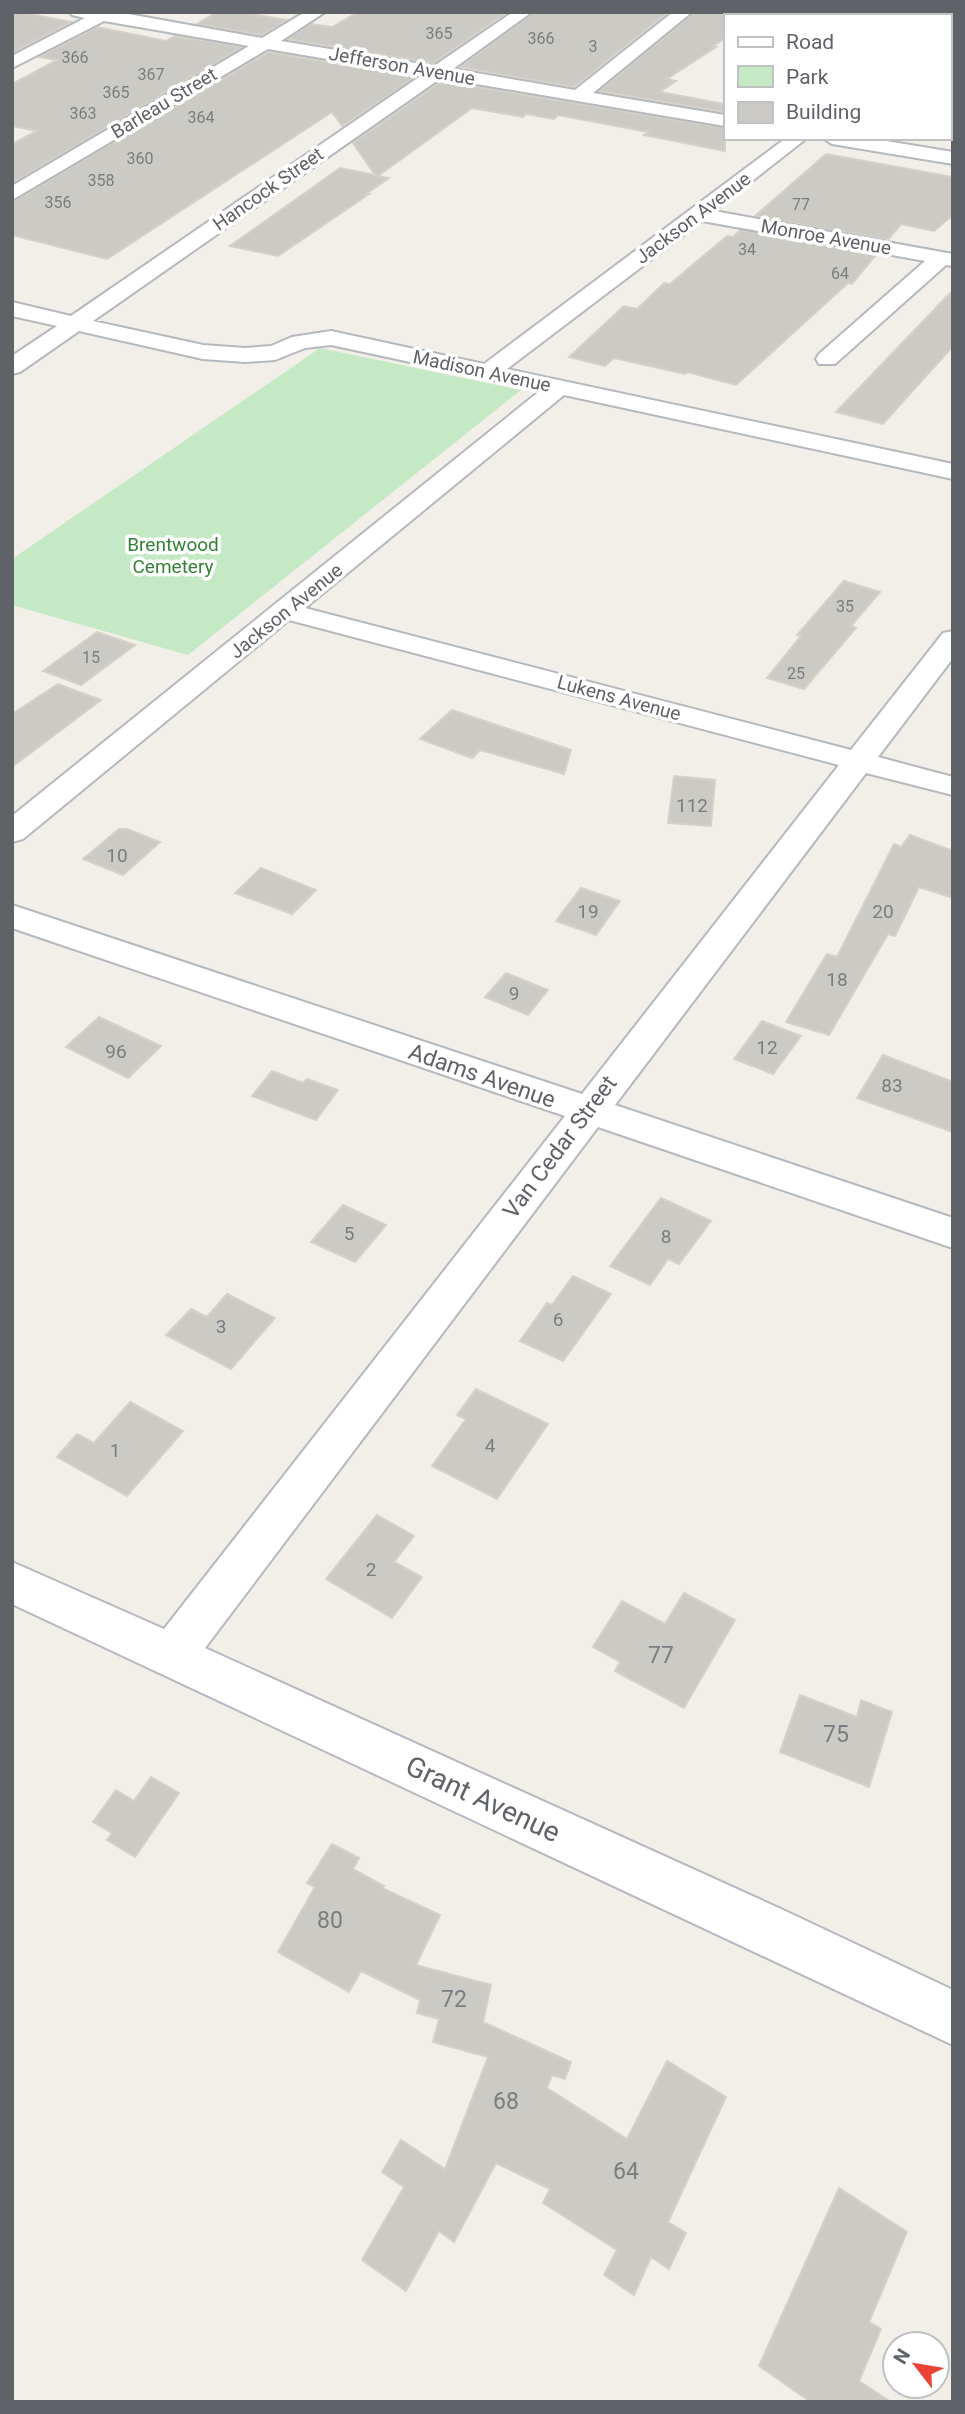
<svg xmlns="http://www.w3.org/2000/svg" width="965" height="2414" font-family="Roboto,sans-serif">
	<style>
		.green { fill: #c5e8c5 }
		.building { fill: #cccac5; stroke: #d6d1c6; stroke-width: 2 }
		.lines { fill: none; stroke-linecap: round; stroke-linejoin: round }
		.street-casing { stroke: #b5b8bc; stroke-width: 4 }
		.street { fill: #fff; fill-rule: evenodd }
		.labels { text-anchor: middle; dominant-baseline: central; stroke-width: 7; stroke-linejoin: round; paint-order: stroke }
		.far-number-label { font-size: 16px; fill: #7a7d7f }
		.far-street-label { font-size: 19px; fill: #5f6368; stroke: #fff }
		.far-park-label { font-size: 19px; fill: #348238; stroke: #fff }
		.number-label { font-size: 19px; fill: #7a7d7f }
		.street-label { font-size: 23px; fill: #5f6368; stroke: #fff }
		.near-number-label { font-size: 23px; fill: #7a7d7f }
		.near-street-label { font-size: 28px; fill: #5f6368; stroke: #fff }
	</style>
	<rect width="100%" height="100%" fill="#f1efe8"/>
	<!-- green -->
	<path class="green" d="M320,348L521,390L188,655L12,605V559Z"/>
	<!-- building -->
	<path class="building" d="M12,12H19L71,22L14,52Z
		M217,12H238L287,20L261,35L197,24Z
		M358,12H508L433,63L288,39L311,24L332,27Z
		M535,12H668L574,87L460,67Z
		M695,12H764L758,16H725V38L712,47H716L667,79L676,81L660,92L725,104V112L599,91Z
		M97,27L166,41L175,36L242,47L12,183V144L37,131L12,126V84L57,60L39,57Z
		M269,52L415,77L342,126L332,112L107,259L12,235V202Z
		M442,81L725,128V151L644,135L648,132L558,115L554,119L526,114L523,117L472,108L378,176L389,178L366,194H369L278,256L230,246L340,168L375,175L353,143Z
		M826,154L953,177V215L934,231L901,224L888,240L755,216Z
		M740,230L876,255L852,284L848,283L736,385L687,372L685,374L614,358L605,366L569,357L624,306L637,309L664,283L670,284L727,236L733,237Z
		M953,290V346L883,424L836,412Z
		M844,581L880,592L851,626L856,628L804,689L767,678L801,636L797,635Z
		M97,632L135,645L81,685L43,671Z
		M58,684L101,700L12,767V714Z
		M452,710L571,750L564,774L480,750L472,758L420,739Z
		M674,776L715,780L711,826L668,823Z
		M119,829H127L160,842L123,875L83,859Z
		M910,835L953,851V898L919,887L895,936L888,934L829,1035L786,1022L827,954L837,957L894,844L901,847Z
		M261,868L316,890L292,914L235,893Z
		M581,888L620,901L596,935L556,921Z
		M506,973L548,990L528,1015L485,997Z
		M99,1017L161,1046L128,1078L66,1047Z
		M762,1021L801,1036L773,1074L734,1059Z
		M883,1055L953,1082V1132L857,1098Z
		M272,1071L303,1083L307,1079L338,1090L316,1120L252,1096Z
		M661,1198L711,1221L679,1264L668,1259L650,1285L610,1266Z
		M343,1205L386,1225L355,1262L311,1242Z
		M573,1276L611,1294L563,1361L520,1341L547,1303L552,1305Z
		M227,1294L275,1318L231,1369L166,1335L191,1309L207,1317Z
		M476,1389L548,1424L497,1499L432,1466L466,1419L457,1415Z
		M130,1402L183,1431L127,1496L57,1457L77,1434L94,1443Z
		M377,1515L414,1536L394,1562L422,1577L392,1618L326,1579Z
		M684,1593L735,1620L684,1708L615,1671L620,1662L593,1647L622,1601L665,1624Z
		M800,1695L857,1717L861,1700L892,1712L869,1787L780,1752Z
		M151,1777L179,1793L135,1857L107,1840L112,1833L93,1822L116,1790L134,1801Z
		M332,1844L359,1858L353,1869L384,1886L382,1888L440,1915L416,1965L491,1985L483,2022L571,2062L565,2079L552,2075L547,2088L627,2139L667,2061L726,2097L668,2222L686,2233L669,2269L651,2257L634,2295L604,2275L617,2250L543,2203L550,2189L496,2163L454,2242L439,2231L406,2291L362,2260L404,2187L382,2172L401,2140L445,2169L488,2057L433,2042L439,2019L417,2013L420,2000L361,1971L349,1992L278,1952L315,1887L307,1883Z
		M839,2188L907,2232L869,2322L881,2329L859,2381L891,2402H811L759,2366Z"/>
	<g class="lines">
		<!-- street casing -->
		<g class="street-casing">
			<path id="street" d="M70,12H117L262,38L305,12H325L281,41L434,66L513,12H532L453,69L575,90L673,12H692L593,93L725,115V126L441,78L93,321L203,345L245,348L271,346L292,337L331,331L484,364L786,138H807L714,211L953,254V266L946,265L835,364H819L816,359L819,354L925,261L702,221L507,369L953,464V479L564,395L305,608L851,750L943,633L953,631V658L878,757L953,777V795L866,773L615,1105L953,1218V1248L598,1127L205,1648L781,1909L953,1990V2045L12,1604V1562L164,1629L565,1116L12,928V905L582,1094L839,765L289,620L23,839L12,842V816L541,390L331,345L305,348L275,360L245,362L203,359L79,331L20,372L12,374V356L57,326L12,316V302L71,316L422,75L268,49L12,200V186L249,46L104,21L12,68V56L85,18L72,15Z
				M953,16V28L949,29V17Z
				M823,138H868L953,152V164L832,144Z"/>
		</g>
		<!-- street -->
		<use href="#street" class="street"/>
	</g>
	<g class="labels">
		<!-- far-number labels -->
		<g class="far-number-label">
			<text x="439" y="33">365</text>
			<text x="541" y="38">366</text>
			<text x="593" y="46">3</text>
			<text x="75" y="57">366</text>
			<text x="151" y="74">367</text>
			<text x="116" y="92">365</text>
			<text x="83" y="113">363</text>
			<text x="201" y="117">364</text>
			<text x="140" y="158">360</text>
			<text x="101" y="180">358</text>
			<text x="58" y="202">356</text>
			<text x="801" y="204">77</text>
			<text x="747" y="249">34</text>
			<text x="840" y="273">64</text>
			<text x="845" y="606">35</text>
			<text x="91" y="657">15</text>
			<text x="796" y="673">25</text>
		</g>
		<!-- far-street labels -->
		<g class="far-street-label">
			<text transform="translate(402 66) rotate(10)">Jefferson Avenue</text>
			<text transform="translate(164 103) rotate(-31)">Barleau Street</text>
			<text transform="translate(268 189) rotate(-35)">Hancock Street</text>
			<text transform="translate(693 218) rotate(-37)">Jackson Avenue</text>
			<text transform="translate(826 237) rotate(10)">Monroe Avenue</text>
			<text transform="translate(482 371) rotate(12)">Madison Avenue</text>
			<text transform="translate(286 611) rotate(-39)">Jackson Avenue</text>
			<text transform="translate(619 698) rotate(15)">Lukens Avenue</text>
		</g>
		<!-- far-park labels -->
		<g class="far-park-label">
			<text x="173" y="544">Brentwood<tspan x="173" dy="22">Cemetery</tspan></text>
		</g>
		<!-- number labels -->
		<g class="number-label">
			<text x="692" y="805">112</text>
			<text x="117" y="855">10</text>
			<text x="588" y="911">19</text>
			<text x="883" y="911">20</text>
			<text x="837" y="979">18</text>
			<text x="514" y="993">9</text>
			<text x="767" y="1047">12</text>
			<text x="116" y="1051">96</text>
			<text x="892" y="1085">83</text>
			<text x="349" y="1233">5</text>
			<text x="666" y="1236">8</text>
			<text x="558" y="1319">6</text>
			<text x="221" y="1326">3</text>
			<text x="490" y="1445">4</text>
			<text x="115" y="1450">1</text>
			<text x="371" y="1569">2</text>
		</g>
		<!-- street labels -->
		<g class="street-label">
			<text transform="translate(482 1076) rotate(19)">Adams Avenue</text>
			<text transform="translate(560 1147) rotate(-53)">Van Cedar Street</text>
		</g>
		<!-- near-number labels -->
		<g class="near-number-label">
			<text x="661" y="1655">77</text>
			<text x="836" y="1734">75</text>
			<text x="330" y="1920">80</text>
			<text x="454" y="1999">72</text>
			<text x="506" y="2101">68</text>
			<text x="626" y="2171">64</text>
		</g>
		<!-- near-street labels -->
		<g class="near-street-label">
			<text transform="translate(483 1799) rotate(25)">Grant Avenue</text>
		</g>
	</g>
	<!-- border -->
	<rect width="965" height="2414" fill="none" stroke="#5f6368" stroke-width="28"/>
	<!-- legend -->
	<rect x="724" y="14" width="228" height="126" fill="#ffffff" stroke="#bfc1c3" stroke-width="2"/>
	<rect x="738" y="37" width="35" height="10" fill="#ffffff" stroke="#bfc1c3" stroke-width="2"/>
	<text x="786" y="49" font-size="21" fill="#5f6368">Road</text>
	<rect x="738" y="66" width="35" height="21" fill="#c5e8c5" stroke="#bfc1c3" stroke-width="2"/>
	<text x="786" y="84" font-size="21" fill="#5f6368">Park</text>
	<rect x="738" y="102" width="35" height="21" fill="#cccac5" stroke="#bfc1c3" stroke-width="2"/>
	<text x="786" y="119" font-size="21" fill="#5f6368">Building</text>
	<!-- north arrow -->
	<g transform="translate(916 2365) rotate(301)"><circle r="33" fill="#ffffff" stroke="#bfc1c3" stroke-width="2"/>
	<path d="M0-5L12 26L0 18L-12 26Z" fill="#ea4335"/>
	<text y="-10" font-size="19" font-weight="bold" text-anchor="middle" fill="#5f6368">N</text>
	</g>
</svg>
